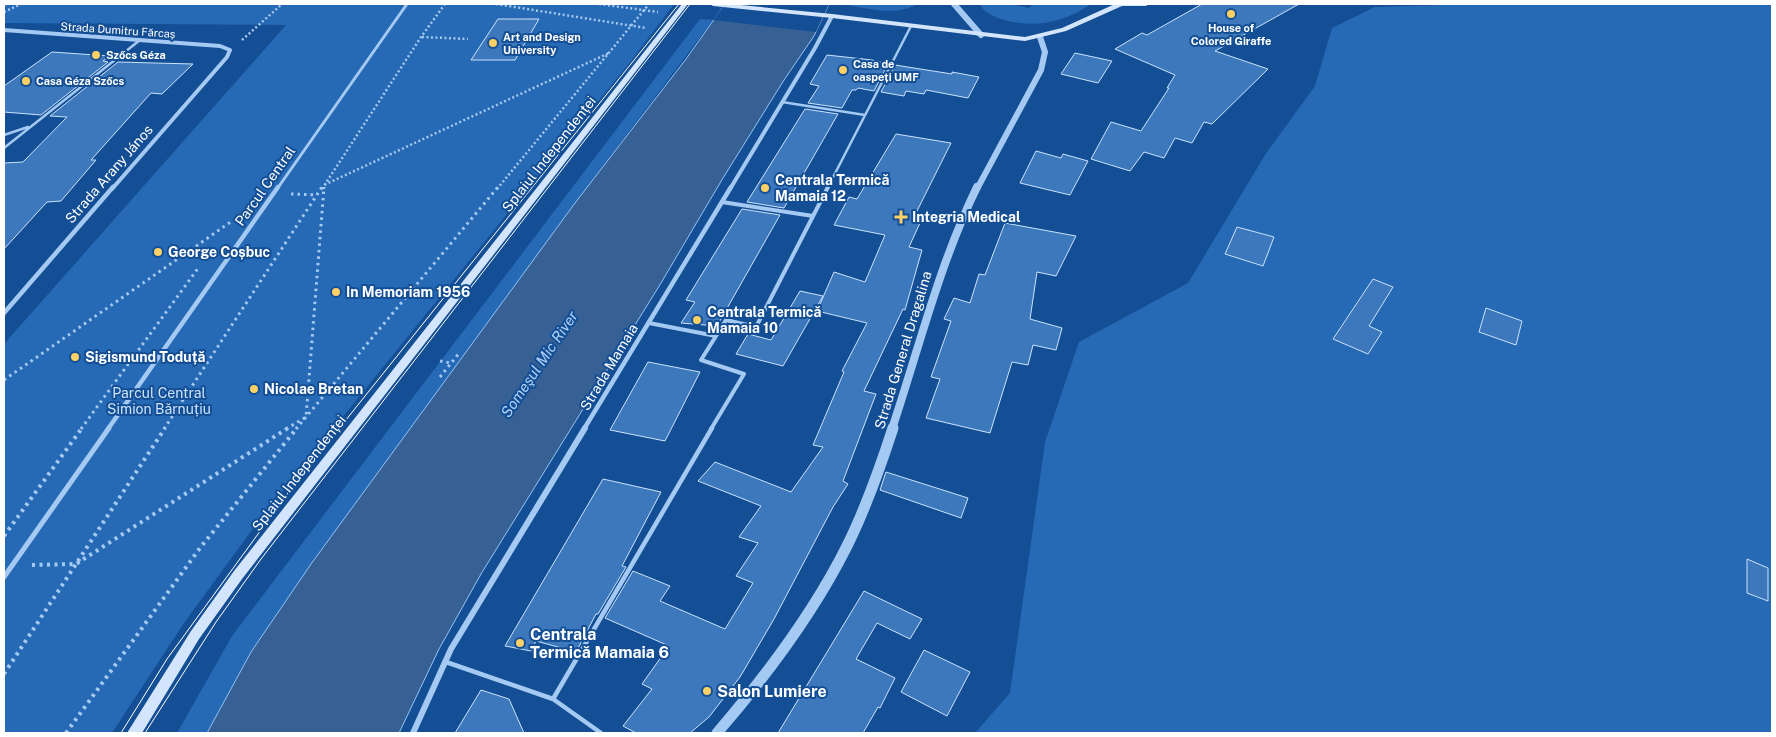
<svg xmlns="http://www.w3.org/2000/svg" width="1776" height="737" font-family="'Public Sans',sans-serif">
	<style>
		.green { fill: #2669b4 }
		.water { fill: #376195; stroke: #96c4f5 }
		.pier { fill: #144f95 }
		.building { fill: #3d78bd; stroke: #cbe3fd }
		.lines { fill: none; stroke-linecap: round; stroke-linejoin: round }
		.path-far2 { stroke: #a4c9f2; stroke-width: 2.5; stroke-dasharray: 2 2.5; stroke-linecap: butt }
		.path-far1 { stroke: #a4c9f2; stroke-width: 3; stroke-dasharray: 2.5 4; stroke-linecap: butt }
		.path { stroke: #a4c9f2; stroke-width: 4; stroke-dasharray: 3 4.5; stroke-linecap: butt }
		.service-far2 { stroke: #a4c9f2; stroke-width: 2.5 }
		.service-far1 { stroke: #a4c9f2; stroke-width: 4 }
		.service { stroke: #a4c9f2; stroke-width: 4.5 }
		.pedestrian-far2 { stroke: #a4c9f2; stroke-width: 3 }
		.pedestrian-far1 { stroke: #a4c9f2; stroke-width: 4.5 }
		.pedestrian { stroke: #a4c9f2; stroke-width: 5 }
		.minor-far2 { stroke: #a4c9f2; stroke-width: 4 }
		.minor-far1 { stroke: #a4c9f2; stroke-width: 4.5 }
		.minor { stroke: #a4c9f2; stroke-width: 6 }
		.tertiary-far2 { stroke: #a4c9f2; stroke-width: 6 }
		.tertiary-far1 { stroke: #a4c9f2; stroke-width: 8 }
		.tertiary { stroke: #a4c9f2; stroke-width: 11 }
		.secondary { fill: #d3e5fc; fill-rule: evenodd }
		.tram { stroke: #fff; stroke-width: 1 }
		.poi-dot { fill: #ffd065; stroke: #144f95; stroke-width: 2 }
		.labels { text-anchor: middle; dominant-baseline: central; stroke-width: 4; stroke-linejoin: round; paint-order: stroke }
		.far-poi-label { font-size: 11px; font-weight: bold; fill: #fff; stroke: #144f95; text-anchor: start }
		.far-street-label { font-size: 11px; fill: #fff; stroke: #144f95 }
		.street-label { font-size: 14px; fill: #fff; stroke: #144f95 }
		.poi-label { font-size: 14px; font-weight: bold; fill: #fff; stroke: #144f95; text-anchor: start }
		.park-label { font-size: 14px; fill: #cbe3fd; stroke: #144f95 }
		.water-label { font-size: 15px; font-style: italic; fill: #b0d3f9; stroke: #144f95 }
		.near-poi-label { font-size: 16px; font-weight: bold; fill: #fff; stroke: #144f95; text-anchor: start }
	</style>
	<rect width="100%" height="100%" fill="#144f95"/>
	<!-- green -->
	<path class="green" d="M4,4H674L631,61L260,519L184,623L112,733H4V344L286,25L4,23Z
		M847,4H917C897,17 868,8 846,5Z
		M980,4H1010L1029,8L1033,4H1091C1063,24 1029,29 998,18C991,15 982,11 980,4Z
		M1478,4H1772V733H975L1010,693L1045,442L1079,342L1188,283L1265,155L1315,86L1332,28L1375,7Z
		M700,19L713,20L575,203L311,564L251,652L207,733H177L232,636Z"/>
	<!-- water -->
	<path class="water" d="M725,4H829L814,36L784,80L723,178L661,283L481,574L439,649L399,733H207L251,652L311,564L575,203L686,59Z"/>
	<!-- pier -->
	<path class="pier" d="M725,4H829L816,32L713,20Z"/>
	<!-- building -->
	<path class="building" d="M1202,4H1299L1215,51L1268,69L1212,124L1204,122L1192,143L1175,138L1164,158L1144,152L1130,171L1091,159L1111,122L1141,131L1169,88H1167L1175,75L1115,49L1142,33L1147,35Z
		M498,19H539L515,60H471Z
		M52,52L110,56L103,61L108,62L41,115L4,112V86Z
		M1075,53L1112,61L1098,83L1061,74Z
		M827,55L872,60L888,64L874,91L858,88L856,90H852L842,108L808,103L819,86L810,84Z
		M118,62L193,64L162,94L151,93L91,160H96L61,201L47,202L4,249V163L23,162L67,117L50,116Z
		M895,65L952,74V72L979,77L968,98L926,90L924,94L906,91L904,96L881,92Z
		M805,109L838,114L784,208L747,202Z
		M896,134L951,143L912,221L920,223L909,247L922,250L905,310L903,309L864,391L876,394L843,481L848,484L833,507L774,619L740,677L709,717L690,733H636L623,726L652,689L642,684L669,646L605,618L633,571L670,586L660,601L725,629L753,583L736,576L758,543L739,537L761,506L698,481L715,462L791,492L823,447L813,445L844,372L842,371L867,323L817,311L834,272L865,282L885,235L834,225L849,197L857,199Z
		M1036,151L1061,158L1063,154L1088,161L1070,195L1020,183Z
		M742,209L780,215L717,326L681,323L695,302L686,300Z
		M1005,223L1076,236L1056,276L1037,272L1030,319L1062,328L1056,350L1033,345L1028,365L1012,362L990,433L926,418L940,379L931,377L951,321L944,319L954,298L970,303L979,274L985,275Z
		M1237,227L1274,237L1263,266L1225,254Z
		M1373,279L1393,287L1369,326L1382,332L1368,354L1333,339Z
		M800,291L823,296L783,366L736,354L748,334L771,340Z
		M1486,308L1522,321L1516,345L1479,332Z
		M648,362L700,372L665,441L610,430Z
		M886,472L968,498L961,518L880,490Z
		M603,479L661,492L622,566L626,567L598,614H596L576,652L536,641L531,651L505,646Z
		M1747,559L1768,568V601L1747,593Z
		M864,591L922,619L910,639L877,623L856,659L895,678L880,708L878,707L863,733H778Z
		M924,650L970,672L947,716L901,692Z
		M481,690L509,699L524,733H455Z"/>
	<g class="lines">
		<!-- path-far2 -->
		<path class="path-far2" d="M496,4L646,28
			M599,4L658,12
			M4,5L6,4
			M4,12L21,4
			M422,37L468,39
			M242,40L282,4
			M322,189L421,37L445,4
			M324,189V185L609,53
			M497,189L649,4"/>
		<!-- path-far1 -->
		<path class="path-far1" d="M291,194L317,195
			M440,361L451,363
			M440,377L460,352
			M4,380L232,221
			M81,429L199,267
			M164,429L322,187
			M286,429L306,417L324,187
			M296,429L498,187"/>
		<!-- path -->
		<path class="path" d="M4,536L82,428
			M32,565L76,564L288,428
			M4,674L165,428
			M66,733L200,548L297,428"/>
		<!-- service-far2 -->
		<path class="service-far2" d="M782,102L865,115
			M4,135L28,127
			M4,148L140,40
			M827,189L911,26"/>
		<!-- service-far1 -->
		<path class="service-far1" d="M722,202L813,216
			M649,323L716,336L726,320L756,327L828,187
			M711,429L744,374L701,360L716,336"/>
		<!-- service -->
		<path class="service" d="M446,662L553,699L601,733
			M553,699L712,428"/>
		<!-- pedestrian-far2 -->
		<path class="pedestrian-far2" d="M277,189L407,4"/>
		<!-- pedestrian-far1 -->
		<path class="pedestrian-far1" d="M108,429L278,187"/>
		<!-- pedestrian -->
		<path class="pedestrian" d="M4,577L109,428"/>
		<!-- minor-far2 -->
		<path class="minor-far2" d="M4,30L220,46L230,50L227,57L112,189
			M730,189L815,48L832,16"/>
		<!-- minor-far1 -->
		<path class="minor-far1" d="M4,313L113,187
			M584,429L731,187"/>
		<!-- minor -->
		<path class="minor" d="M413,733L451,649L585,428"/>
		<!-- tertiary-far2 -->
		<path class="tertiary-far2" d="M954,4L981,35
			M977,189L1041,70L1045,52L1040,37"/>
		<!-- tertiary-far1 -->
		<path class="tertiary-far1" d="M892,429C919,348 939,265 977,187"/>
		<!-- tertiary -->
		<path class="tertiary" d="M717,733C767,675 813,614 847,546C866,508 880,468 893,428"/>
		<!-- secondary -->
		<path class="secondary" d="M682,4H688L242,579L199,639L142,733H127L191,631L234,571Z
			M710,4H730L832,14L1025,37L1062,28L1115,4H1149L1146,6H1122L1066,31L1025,41L832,18L713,6Z"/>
		<!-- tram -->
		<path class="tram" d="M121,733L167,659L293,486L679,4
			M145,733L216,622L261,559L690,4"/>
	</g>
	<!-- markers -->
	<g class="poi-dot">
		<circle cx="1231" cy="14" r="5"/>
		<circle cx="493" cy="43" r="5"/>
		<circle cx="96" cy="55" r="5"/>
		<circle cx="843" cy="70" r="5"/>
		<circle cx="26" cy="81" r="5"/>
		<circle cx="765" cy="188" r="5"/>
		<path d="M898.5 209.5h5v5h5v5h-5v5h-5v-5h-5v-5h5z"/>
		<circle cx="158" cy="252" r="5"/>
		<circle cx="336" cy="292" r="5"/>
		<circle cx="697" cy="320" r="5"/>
		<circle cx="75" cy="357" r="5"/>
		<circle cx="254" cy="389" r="5"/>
		<circle cx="520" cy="643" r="5"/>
		<circle cx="707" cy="691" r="5"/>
	</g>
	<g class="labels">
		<!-- far-poi labels -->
		<g class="far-poi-label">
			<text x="1231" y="28" text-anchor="middle">House of<tspan x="1231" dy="13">Colored Giraffe</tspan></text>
			<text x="503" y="37">Art and Design<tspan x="503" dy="13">University</tspan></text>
			<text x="106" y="55">Szőcs Géza</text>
			<text x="853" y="64">Casa de<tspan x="853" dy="13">oaspeți UMF</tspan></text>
			<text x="36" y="81">Casa Géza Szőcs</text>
		</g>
		<!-- far-street labels -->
		<g class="far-street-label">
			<text transform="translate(118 30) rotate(4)">Strada Dumitru Fărcaș</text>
		</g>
		<!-- street labels -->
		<g class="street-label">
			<text transform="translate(549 154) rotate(-52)">Splaiul Independenței</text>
			<text transform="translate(109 174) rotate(-49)">Strada Arany János</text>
			<text transform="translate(265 186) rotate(-55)">Parcul Central</text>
			<text transform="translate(903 350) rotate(-73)">Strada General Dragalina</text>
			<text transform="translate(609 367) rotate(-59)">Strada Mamaia</text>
			<text transform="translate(299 473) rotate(-52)">Splaiul Independenței</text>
		</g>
		<!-- poi labels -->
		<g class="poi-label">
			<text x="775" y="180">Centrala Termică<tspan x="775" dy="16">Mamaia 12</tspan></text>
			<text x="912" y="217">Integria Medical</text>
			<text x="168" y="252">George Coșbuc</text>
			<text x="346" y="292">In Memoriam 1956</text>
			<text x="707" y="312">Centrala Termică<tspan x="707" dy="16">Mamaia 10</tspan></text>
			<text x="85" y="357">Sigismund Toduță</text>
			<text x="264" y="389">Nicolae Bretan</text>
		</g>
		<!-- park labels -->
		<g class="park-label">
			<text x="159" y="393">Parcul Central<tspan x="159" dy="16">Simion Bărnuțiu</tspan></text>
		</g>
		<!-- water labels -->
		<g class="water-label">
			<text transform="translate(539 364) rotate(-56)">Someşul Mic River</text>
		</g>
		<!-- near-poi labels -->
		<g class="near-poi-label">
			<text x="530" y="634">Centrala<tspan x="530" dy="18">Termică Mamaia 6</tspan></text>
			<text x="717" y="691">Salon Lumiere</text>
		</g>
	</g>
	<!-- border -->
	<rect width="1776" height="737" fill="none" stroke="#ffffff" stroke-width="10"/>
</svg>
